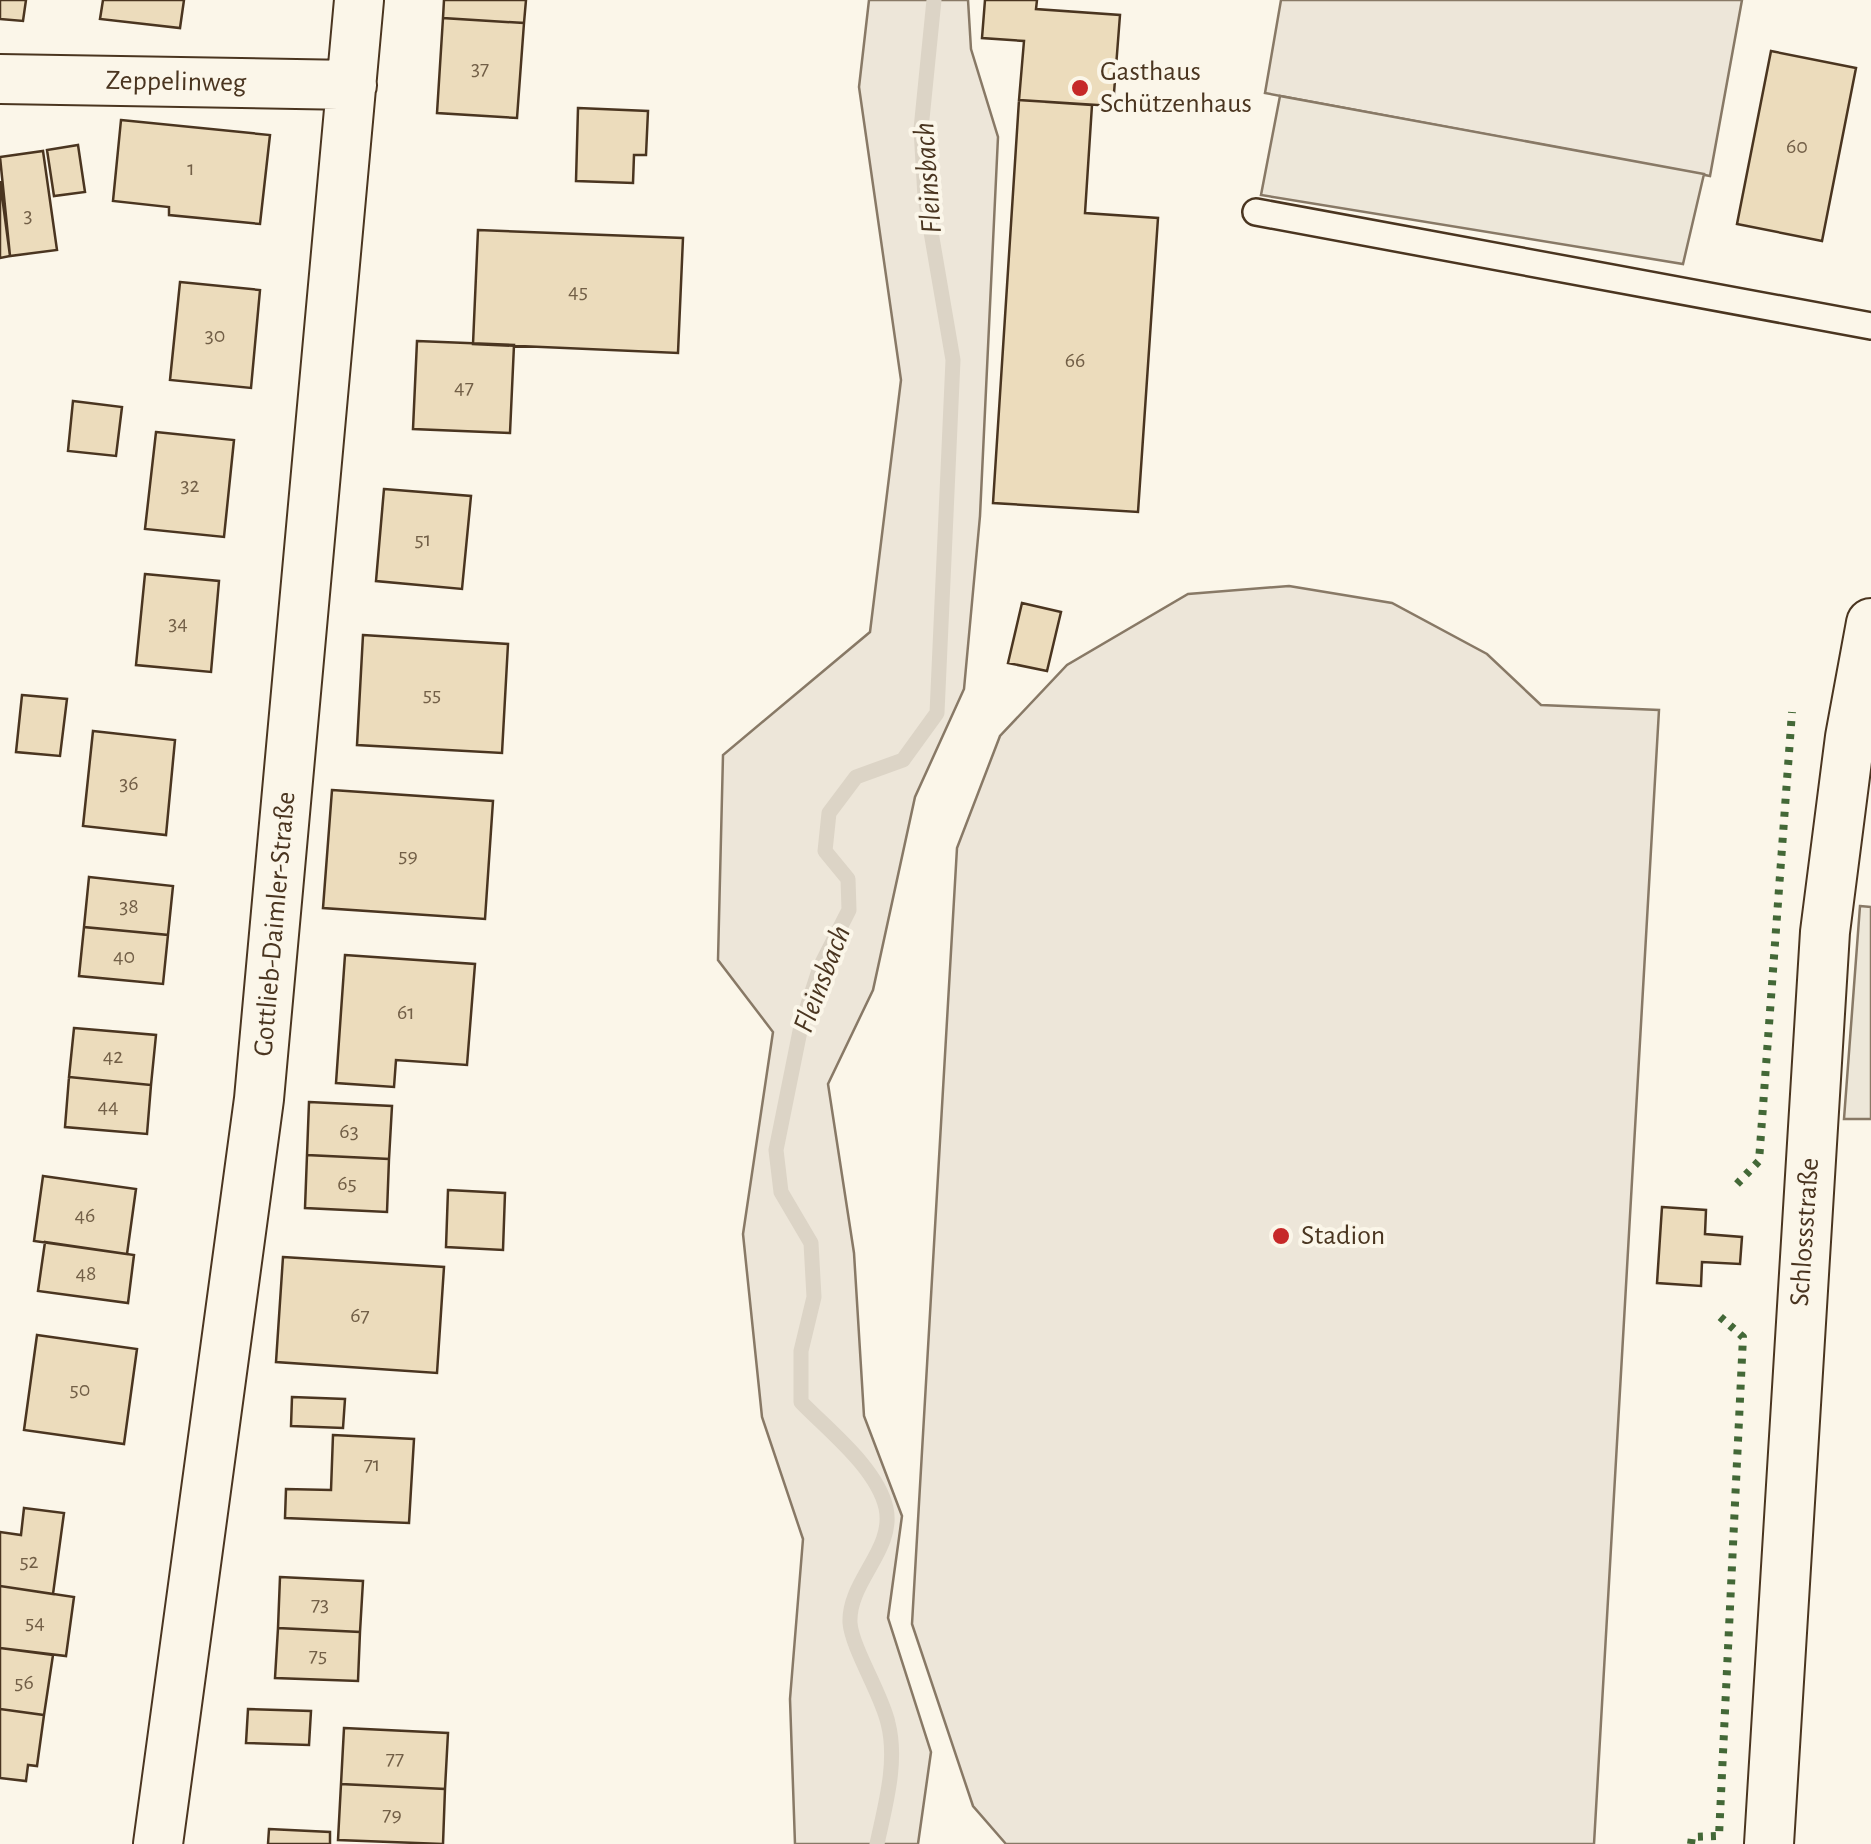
<svg xmlns="http://www.w3.org/2000/svg" width="1871" height="1844" font-family="'Alegreya Sans',sans-serif">
	<style>
		.green { fill: #ede6d9; stroke: #887966; stroke-width: 2.5 }
		.parking { fill: #ede7d9; stroke: #887966; stroke-width: 2.5 }
		.lines { fill: none; stroke-linecap: round; stroke-linejoin: round }
		.stream { stroke: #dcd4c6; stroke-width: 15 }
		.building { fill: #ecdcbc; stroke: #4a3520; stroke-width: 2.5 }
		.lane-casing { stroke: #4a3520; stroke-width: 30 }
		.street-casing { stroke: #4a3520; stroke-width: 52 }
		.lane { stroke: #fbf6e9; stroke-width: 25 }
		.street { stroke: #fbf6e9; stroke-width: 48 }
		.hedge { stroke: #436837; stroke-width: 8; stroke-dasharray: 5 8; stroke-linecap: butt }
		.poi-dot { fill: #c62828; stroke: #fbf6e9; stroke-width: 4 }
		.labels { text-anchor: middle; dominant-baseline: central; stroke-width: 8; stroke-linejoin: round; paint-order: stroke }
		.number-label { font-size: 22px; fill: #725f47 }
		.poi-label { font-size: 28px; fill: #4a3520; stroke: #fbf6e9; text-anchor: start }
		.street-label { font-size: 28px; fill: #4a3520; stroke: #fbf6e9 }
		.water-label { font-size: 30px; font-style: italic; fill: #4a3520; stroke: #fbf6e9 }
	</style>
	<rect width="100%" height="100%" fill="#fbf6e9"/>
	<!-- green -->
	<path class="green" d="M869,0H968L971,49L998,137L980,516L964,689L915,797L873,990L828,1084L854,1253L864,1416L902,1516L888,1618L931,1752L918,1844H795L790,1699L803,1539L762,1417L743,1234L773,1032L718,960L723,755L870,632L901,380L859,87Z
		M1281,0H1742L1710,176L1265,93Z
		M1289,586L1392,603L1487,654L1541,705L1659,710L1594,1844H1006L973,1806L912,1624L957,848L1000,736L1067,665L1188,594Z"/>
	<!-- parking -->
	<path class="parking" d="M1280,96L1704,174L1683,264L1261,195Z
		M1860,906L1871,907V1119H1844Z"/>
	<g class="lines">
		<!-- stream -->
		<path class="stream" d="M877,1844C885,1806 898,1762 888,1723C882,1695 852,1648 850,1623C848,1581 895,1550 886,1508C877,1468 828,1430 801,1402V1351L814,1297L811,1243L781,1192L776,1150L801,1026L820,967L849,910L848,879L825,851L829,813L856,777L903,760L937,713L953,360L925,197L921,129L934,0"/>
	</g>
	<!-- building -->
	<path class="building" d="M0,0H26L23,21L0,19Z
		M103,0H184L180,28L100,19Z
		M444,0H526L524,23L443,18Z
		M985,0H1037L1036,9L1120,15L1113,106L1019,100L1024,41L982,38Z
		M443,18L524,23L517,118L437,113Z
		M1771,51L1856,68L1822,241L1737,224Z
		M1019,100L1092,105L1085,213L1158,218L1138,512L993,503Z
		M578,108L648,111L646,155H634L633,183L576,181Z
		M121,120L270,135L260,224L169,215V207L113,201Z
		M78,145L85,192L54,196L47,150Z
		M43,151L57,250L10,256L0,157Z
		M0,181L10,256L0,258Z
		M478,230L683,238L678,353L473,344Z
		M180,282L260,290L251,388L170,380Z
		M417,341L514,345L510,433L413,429Z
		M73,401L122,407L116,456L68,451Z
		M156,432L234,440L224,537L145,529Z
		M384,489L471,496L462,589L376,581Z
		M145,574L219,581L211,672L136,665Z
		M1022,603L1061,612L1047,671L1008,663Z
		M363,635L508,644L502,753L357,745Z
		M22,695L67,699L60,756L16,752Z
		M93,731L175,740L166,835L83,826Z
		M332,790L493,801L485,919L323,908Z
		M89,877L173,886L168,935L84,927Z
		M84,927L168,935L163,984L79,976Z
		M345,955L475,964L467,1065L396,1060L394,1087L336,1083Z
		M74,1028L156,1035L151,1085L69,1077Z
		M69,1077L151,1085L147,1134L65,1127Z
		M309,1102L392,1106L389,1159L307,1155Z
		M307,1155L389,1159L387,1212L305,1208Z
		M43,1176L136,1189L127,1254L34,1241Z
		M448,1190L505,1193L503,1250L446,1247Z
		M1662,1207L1706,1210L1705,1234L1742,1237L1740,1264L1702,1262L1701,1286L1657,1283Z
		M45,1242L134,1255L128,1303L38,1291Z
		M283,1257L444,1267L437,1373L276,1362Z
		M37,1335L137,1349L124,1444L24,1430Z
		M292,1397L345,1399L343,1428L291,1426Z
		M333,1435L414,1439L409,1523L285,1518L286,1489L331,1490Z
		M24,1508L64,1513L53,1594L0,1586V1532L21,1535Z
		M280,1577L363,1581L360,1632L278,1628Z
		M0,1586L74,1597L66,1656L0,1648Z
		M278,1628L360,1632L358,1681L275,1678Z
		M0,1648L53,1655L44,1715L0,1709Z
		M0,1709L44,1715L37,1766L28,1765L26,1781L0,1778Z
		M248,1709L311,1711L309,1745L246,1743Z
		M344,1728L448,1733L445,1789L341,1784Z
		M341,1784L445,1789L443,1844L338,1840Z
		M269,1829L330,1832V1844H268Z"/>
	<g class="lines">
		<!-- lane casing -->
		<g class="lane-casing">
			<path id="lane" d="M1256,212L1871,326"/>
		</g>
		<!-- street casing -->
		<g class="street-casing">
			<path id="street" d="M0,79L352,85
				M158,1844L259,1099L359,0
				M1769,1844L1825,932L1850,737L1871,623"/>
		</g>
		<!-- lane -->
		<use href="#lane" class="lane"/>
		<!-- street -->
		<use href="#street" class="street"/>
		<!-- hedge -->
		<path class="hedge" d="M1737,1184L1759,1161L1792,712
			M1691,1844L1692,1837L1719,1836L1743,1337L1717,1314"/>
	</g>
	<!-- markers -->
	<g class="poi-dot">
		<circle cx="1080" cy="88" r="10"/>
		<circle cx="1281" cy="1236" r="10"/>
	</g>
	<g class="labels">
		<!-- number labels -->
		<g class="number-label">
			<text x="480" y="68">37</text>
			<text x="1797" y="146">60</text>
			<text x="191" y="168">1</text>
			<text x="28" y="215">3</text>
			<text x="578" y="291">45</text>
			<text x="215" y="335">30</text>
			<text x="1075" y="360">66</text>
			<text x="464" y="387">47</text>
			<text x="190" y="485">32</text>
			<text x="423" y="539">51</text>
			<text x="178" y="623">34</text>
			<text x="432" y="694">55</text>
			<text x="129" y="783">36</text>
			<text x="408" y="855">59</text>
			<text x="129" y="906">38</text>
			<text x="124" y="956">40</text>
			<text x="406" y="1012">61</text>
			<text x="113" y="1056">42</text>
			<text x="108" y="1106">44</text>
			<text x="349" y="1131">63</text>
			<text x="347" y="1183">65</text>
			<text x="85" y="1215">46</text>
			<text x="86" y="1273">48</text>
			<text x="360" y="1315">67</text>
			<text x="80" y="1389">50</text>
			<text x="372" y="1464">71</text>
			<text x="29" y="1561">52</text>
			<text x="320" y="1604">73</text>
			<text x="35" y="1622">54</text>
			<text x="318" y="1655">75</text>
			<text x="24" y="1682">56</text>
			<text x="395" y="1758">77</text>
			<text x="392" y="1814">79</text>
		</g>
		<!-- poi labels -->
		<g class="poi-label">
			<text x="1100" y="72">Gasthaus<tspan x="1100" dy="32">Schützenhaus</tspan></text>
			<text x="1301" y="1236">Stadion</text>
		</g>
		<!-- street labels -->
		<g class="street-label">
			<text transform="translate(176 82) rotate(1)">Zeppelinweg</text>
			<text transform="translate(275 924) rotate(-85)">Gottlieb-Daimler-Straße</text>
			<text transform="translate(1805 1232) rotate(-86)">Schlossstraße</text>
		</g>
		<!-- water labels -->
		<g class="water-label">
			<text transform="translate(928 178) rotate(-94)">Fleinsbach</text>
			<text transform="translate(822 979) rotate(-69)">Fleinsbach</text>
		</g>
	</g>
</svg>
